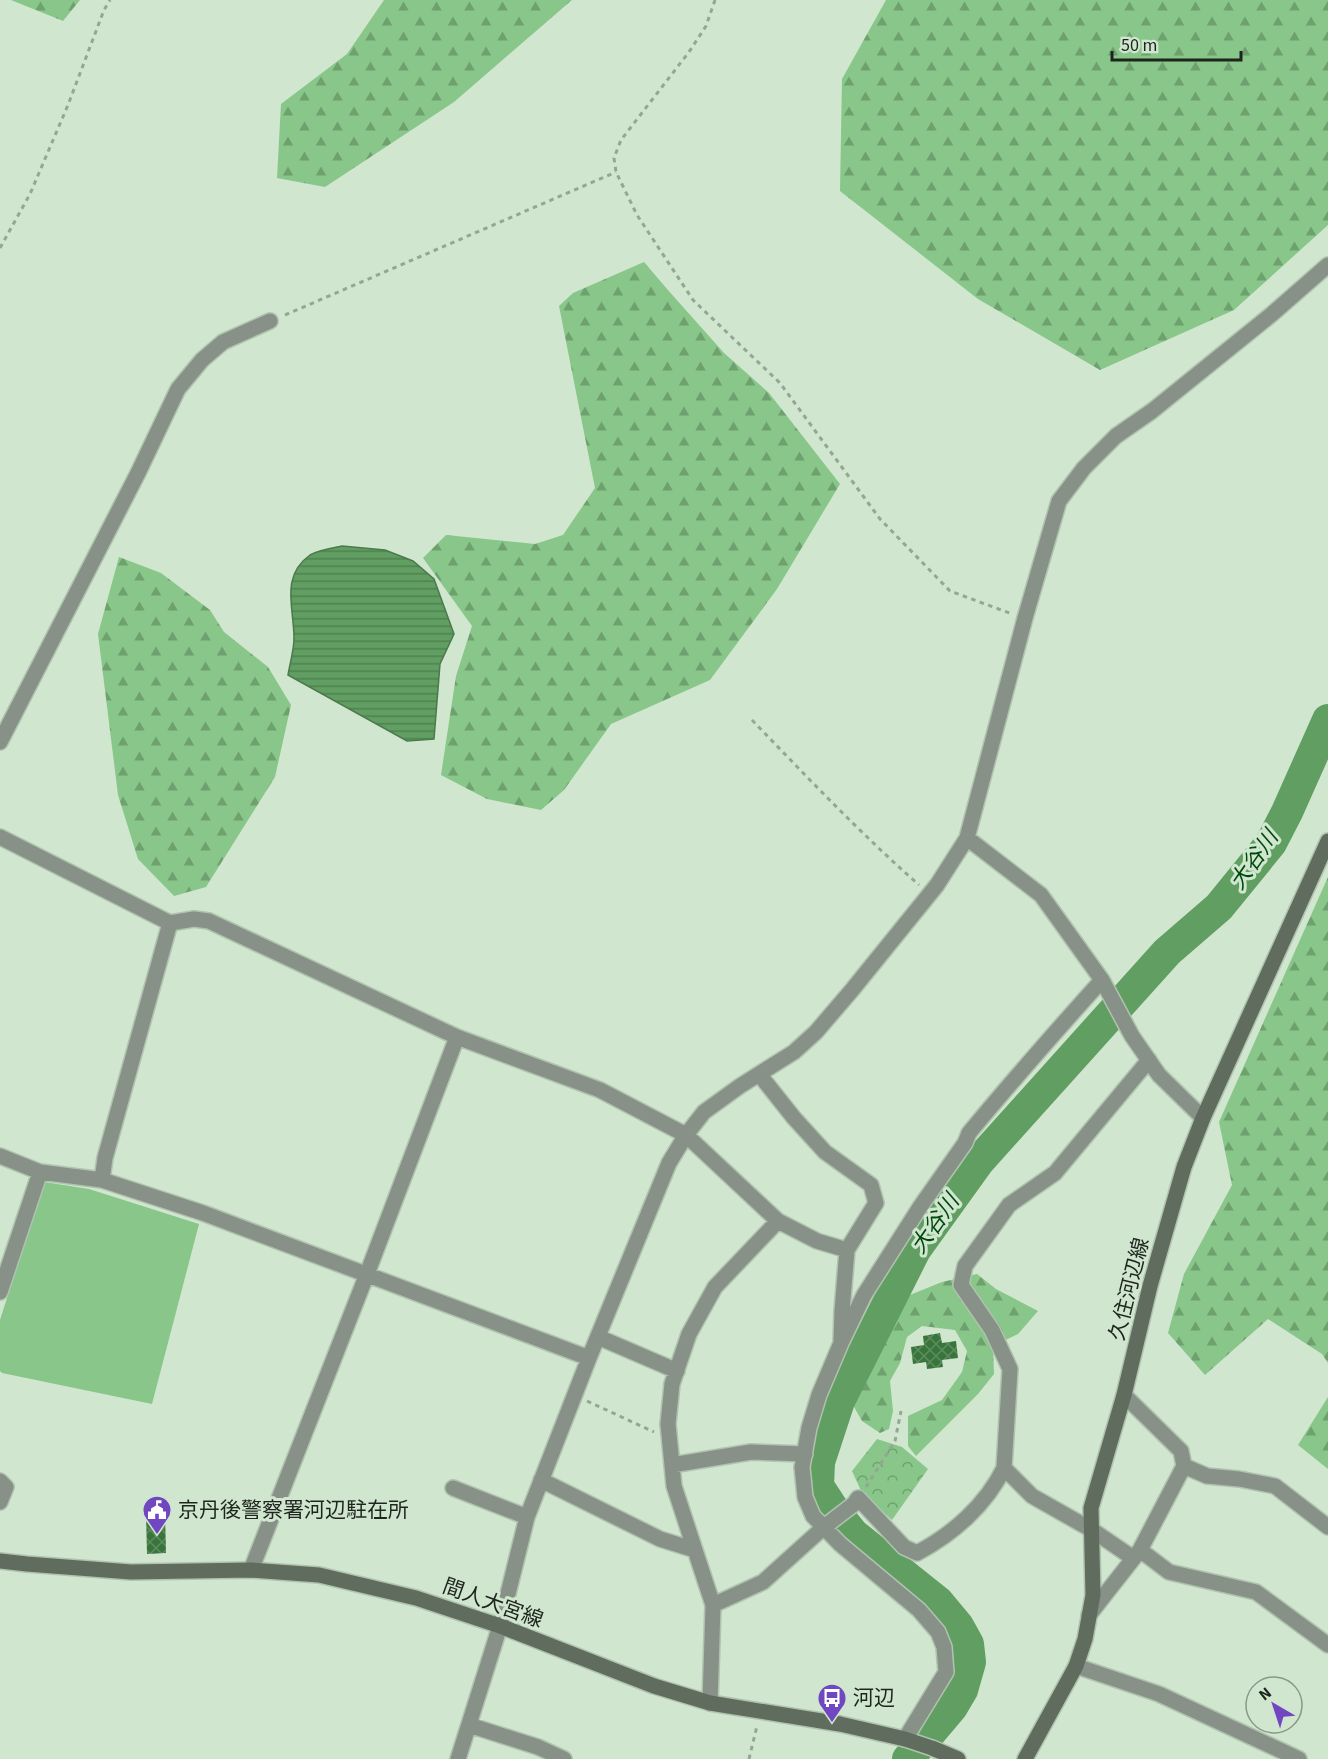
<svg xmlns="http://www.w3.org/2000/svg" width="1328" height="1759" font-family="'Source Sans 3','Noto Sans JP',sans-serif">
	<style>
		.forest { fill: url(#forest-firs) }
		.park { fill: url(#park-crowns) }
		.pitch { fill: #88c689 }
		.water { fill: url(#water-rules); stroke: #4c7a4d; stroke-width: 1.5 }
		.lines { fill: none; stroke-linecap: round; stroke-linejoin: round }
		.river { stroke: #609e62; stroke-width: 32 }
		.building { fill: url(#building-cross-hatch) }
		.minor-casing { stroke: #b0c3af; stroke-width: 18 }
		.secondary-casing { stroke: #b0c3af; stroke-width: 18 }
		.path { stroke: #95a694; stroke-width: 3; stroke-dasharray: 4.5 4.5; stroke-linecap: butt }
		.minor { stroke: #889188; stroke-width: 15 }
		.secondary { stroke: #5f6c5e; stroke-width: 15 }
		.labels { text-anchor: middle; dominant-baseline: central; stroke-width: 6; stroke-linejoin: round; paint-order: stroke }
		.street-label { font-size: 21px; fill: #1d251d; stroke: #d0e6cf }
		.poi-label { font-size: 21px; fill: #1d251d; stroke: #d0e6cf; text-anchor: start }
		.water-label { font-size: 22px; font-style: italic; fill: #004a0e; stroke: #d0e6cf }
	</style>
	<defs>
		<pattern id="forest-firs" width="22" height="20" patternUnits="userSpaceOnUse" patternTransform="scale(1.5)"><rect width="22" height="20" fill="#88c689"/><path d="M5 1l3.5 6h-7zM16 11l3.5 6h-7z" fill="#6fa16f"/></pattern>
		<pattern id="park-crowns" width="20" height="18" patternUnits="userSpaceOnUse" patternTransform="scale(1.5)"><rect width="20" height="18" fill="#88c689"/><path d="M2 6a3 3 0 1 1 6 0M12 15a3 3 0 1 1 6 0" fill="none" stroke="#6fa16f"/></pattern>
		<pattern id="water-rules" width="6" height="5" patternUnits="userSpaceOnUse" patternTransform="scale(1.5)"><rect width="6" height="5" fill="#609e62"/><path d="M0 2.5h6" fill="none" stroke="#4f8150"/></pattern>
		<pattern id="building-cross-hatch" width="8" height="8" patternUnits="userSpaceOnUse" patternTransform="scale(1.5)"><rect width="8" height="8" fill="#38753b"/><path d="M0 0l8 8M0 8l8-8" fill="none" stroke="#5f8b61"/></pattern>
	</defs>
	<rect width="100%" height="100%" fill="#d0e6cf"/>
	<!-- forest -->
	<path class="forest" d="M11,0H80L63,21Z
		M384,0H572L454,102L325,187L277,178L281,104L347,54Z
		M886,0H1328V225L1234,310L1100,370L978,299L840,191L842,79Z
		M644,262L667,289L724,353L769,393L840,484L777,589L710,680L611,724L564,790L541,810L487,799L441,775L456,676L472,626L423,558L446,535L535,544L563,535L595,488L559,306L573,293Z
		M119,557L161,573L210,610L224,632L268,667L291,705L275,777L206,887L174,896L138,859L118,795L98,634Z
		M1328,877V1363L1322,1354L1268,1319L1205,1375L1168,1333L1184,1274L1232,1185L1219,1122Z
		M977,1274L996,1289L1038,1311L1018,1334L993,1346L994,1374L978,1394L916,1456L908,1446V1416L942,1400L962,1372L967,1351L955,1330L922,1326L907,1337L900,1363L890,1381L893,1411L889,1429L880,1433L862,1421L849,1398L900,1299L942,1282Z
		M1328,1397V1469L1298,1445Z"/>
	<!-- park -->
	<path class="park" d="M877,1439L902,1447L928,1469L892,1520L862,1493L852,1471Z"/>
	<!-- pitch -->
	<path class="pitch" d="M44,1182L89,1189L199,1224L152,1404L2,1373L0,1371V1320Z"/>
	<!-- water -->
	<path class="water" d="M342,546L385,550L413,561L434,579L454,634L440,664L434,739L407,741L288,675C290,663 294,650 294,638C294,608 280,576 310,555C318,550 332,548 342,546Z"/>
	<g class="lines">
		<!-- river -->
		<path class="river" d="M908,1759L952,1707L962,1690L970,1662L968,1644L958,1626L938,1602L853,1534L835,1512L818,1486L819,1462L839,1401L915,1250L979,1161L1167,952L1219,907L1271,843L1287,812L1328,720"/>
	</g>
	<!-- building -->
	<path class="building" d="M940,1333L942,1343L956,1341L958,1358L942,1360L943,1367L927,1369L926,1362L913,1364L911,1347L924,1345L923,1336Z
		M165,1512L166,1553L147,1554L146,1513Z"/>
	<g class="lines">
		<!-- minor casing -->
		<g class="minor-casing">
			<path id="minor" d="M0,742L138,473L178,389L202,360L223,342L270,321
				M0,837L170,923L194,919L209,921L457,1037L600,1090L686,1135L778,1221L817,1241L847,1250L842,1311L841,1343
				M967,838L1041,895L1102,980L1132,1036L1159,1075L1203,1118
				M759,1074L794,1118L825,1152L871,1185L876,1203L847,1250
				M0,1156L40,1172L102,1180L203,1213L589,1358
				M102,1180L105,1158L170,923
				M0,1292L40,1172
				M598,1337L677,1371
				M1124,1395L1181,1451L1184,1466
				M672,1465L751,1452L805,1454
				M541,1480L660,1539L695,1550
				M0,1481L6,1487L0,1502
				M453,1488L527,1517
				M1140,1550L1169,1572L1256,1592L1328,1645
				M1133,1558L1092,1530L1032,1496L1004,1468L1010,1369L992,1330L961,1285L965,1266L1009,1205L1055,1173L1149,1060
				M251,1570L367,1274L457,1037
				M713,1605L763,1582L824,1527L854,1504L858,1498L904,1547L917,1553C953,1534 986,1505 1004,1468
				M1089,1615L1140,1550L1184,1466L1207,1476L1239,1479L1275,1486L1328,1527
				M1076,1666L1159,1694L1299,1759
				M710,1703L713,1605L674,1486L668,1424L672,1384L689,1334L715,1287L778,1221
				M469,1725L538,1747L564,1759
				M905,1739L946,1672L944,1647L938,1632L919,1610L840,1544L813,1516L805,1497L802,1467L809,1428L819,1395L841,1343L864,1295L920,1207L965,1143L969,1133C1012,1081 1057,1030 1102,980
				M458,1759L500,1626L527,1517L589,1358L669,1163L686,1135L704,1112L740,1086L794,1052L816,1032L852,990L937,885L967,838L1025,618L1059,501L1084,468L1116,436L1152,411L1272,314L1328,265"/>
		</g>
		<!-- secondary casing -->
		<g class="secondary-casing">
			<path id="secondary" d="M0,1561L27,1564L131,1572L251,1570L319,1575L416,1598L500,1626L654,1686L710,1703L840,1724L905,1739L932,1748L958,1759
				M1025,1759L1076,1666L1085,1639L1093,1595L1091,1508L1124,1395L1150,1286L1184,1167L1203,1118L1328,841"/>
		</g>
		<!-- path -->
		<path class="path" d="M715,0L706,26L689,52L621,140L614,158L616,172L637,215L693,300L780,383L880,519L950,591L1012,614
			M0,248L30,194L68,105L104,10L110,0
			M285,315L616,172
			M752,720C806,776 860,833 919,885
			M587,1401L654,1432
			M866,1487L895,1441L901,1411
			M749,1759L757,1726"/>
		<!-- minor -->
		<use href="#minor" class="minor"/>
		<!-- secondary -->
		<use href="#secondary" class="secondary"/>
	</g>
	<!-- icons -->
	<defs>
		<g id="civic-pin" transform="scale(1.5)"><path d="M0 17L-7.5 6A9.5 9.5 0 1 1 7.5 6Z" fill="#7047c0" stroke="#d0e6cf"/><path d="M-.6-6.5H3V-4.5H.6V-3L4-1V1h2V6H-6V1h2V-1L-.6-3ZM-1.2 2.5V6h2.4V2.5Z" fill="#fff"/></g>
		<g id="bus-pin" transform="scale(1.5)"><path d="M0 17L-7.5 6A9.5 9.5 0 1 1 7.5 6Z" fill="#7047c0" stroke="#d0e6cf"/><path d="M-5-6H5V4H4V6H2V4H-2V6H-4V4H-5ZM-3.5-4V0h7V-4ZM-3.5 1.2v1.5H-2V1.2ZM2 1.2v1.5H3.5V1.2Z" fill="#fff"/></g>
	</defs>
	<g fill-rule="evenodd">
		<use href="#civic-pin" x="157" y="1510"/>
		<use href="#bus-pin" x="832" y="1698"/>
	</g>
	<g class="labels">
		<!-- street labels -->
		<g class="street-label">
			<text transform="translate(1129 1289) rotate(-76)">久住河辺線</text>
			<text transform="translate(493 1603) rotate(20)">間人大宮線</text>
		</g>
		<!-- poi labels -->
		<g class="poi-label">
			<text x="178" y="1510">京丹後警察署河辺駐在所</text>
			<text x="853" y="1698">河辺</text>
		</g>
		<!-- water labels -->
		<g class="water-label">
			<text transform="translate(1254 860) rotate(-55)">大谷川</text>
			<text transform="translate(935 1224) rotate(-55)">大谷川</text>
		</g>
	</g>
	<!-- north arrow -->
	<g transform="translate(1274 1705) rotate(321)"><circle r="28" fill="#d0e6cf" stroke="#889988" stroke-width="1.5"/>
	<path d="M0-4.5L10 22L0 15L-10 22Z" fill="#7047c0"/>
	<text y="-9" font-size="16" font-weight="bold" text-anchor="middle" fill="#1d251d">N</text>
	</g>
	<!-- scale -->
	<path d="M1112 51v9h129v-9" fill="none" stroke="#1d251d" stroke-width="3"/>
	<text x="1121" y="51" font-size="18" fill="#1d251d" stroke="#d0e6cf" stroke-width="4.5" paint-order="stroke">50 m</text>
</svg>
